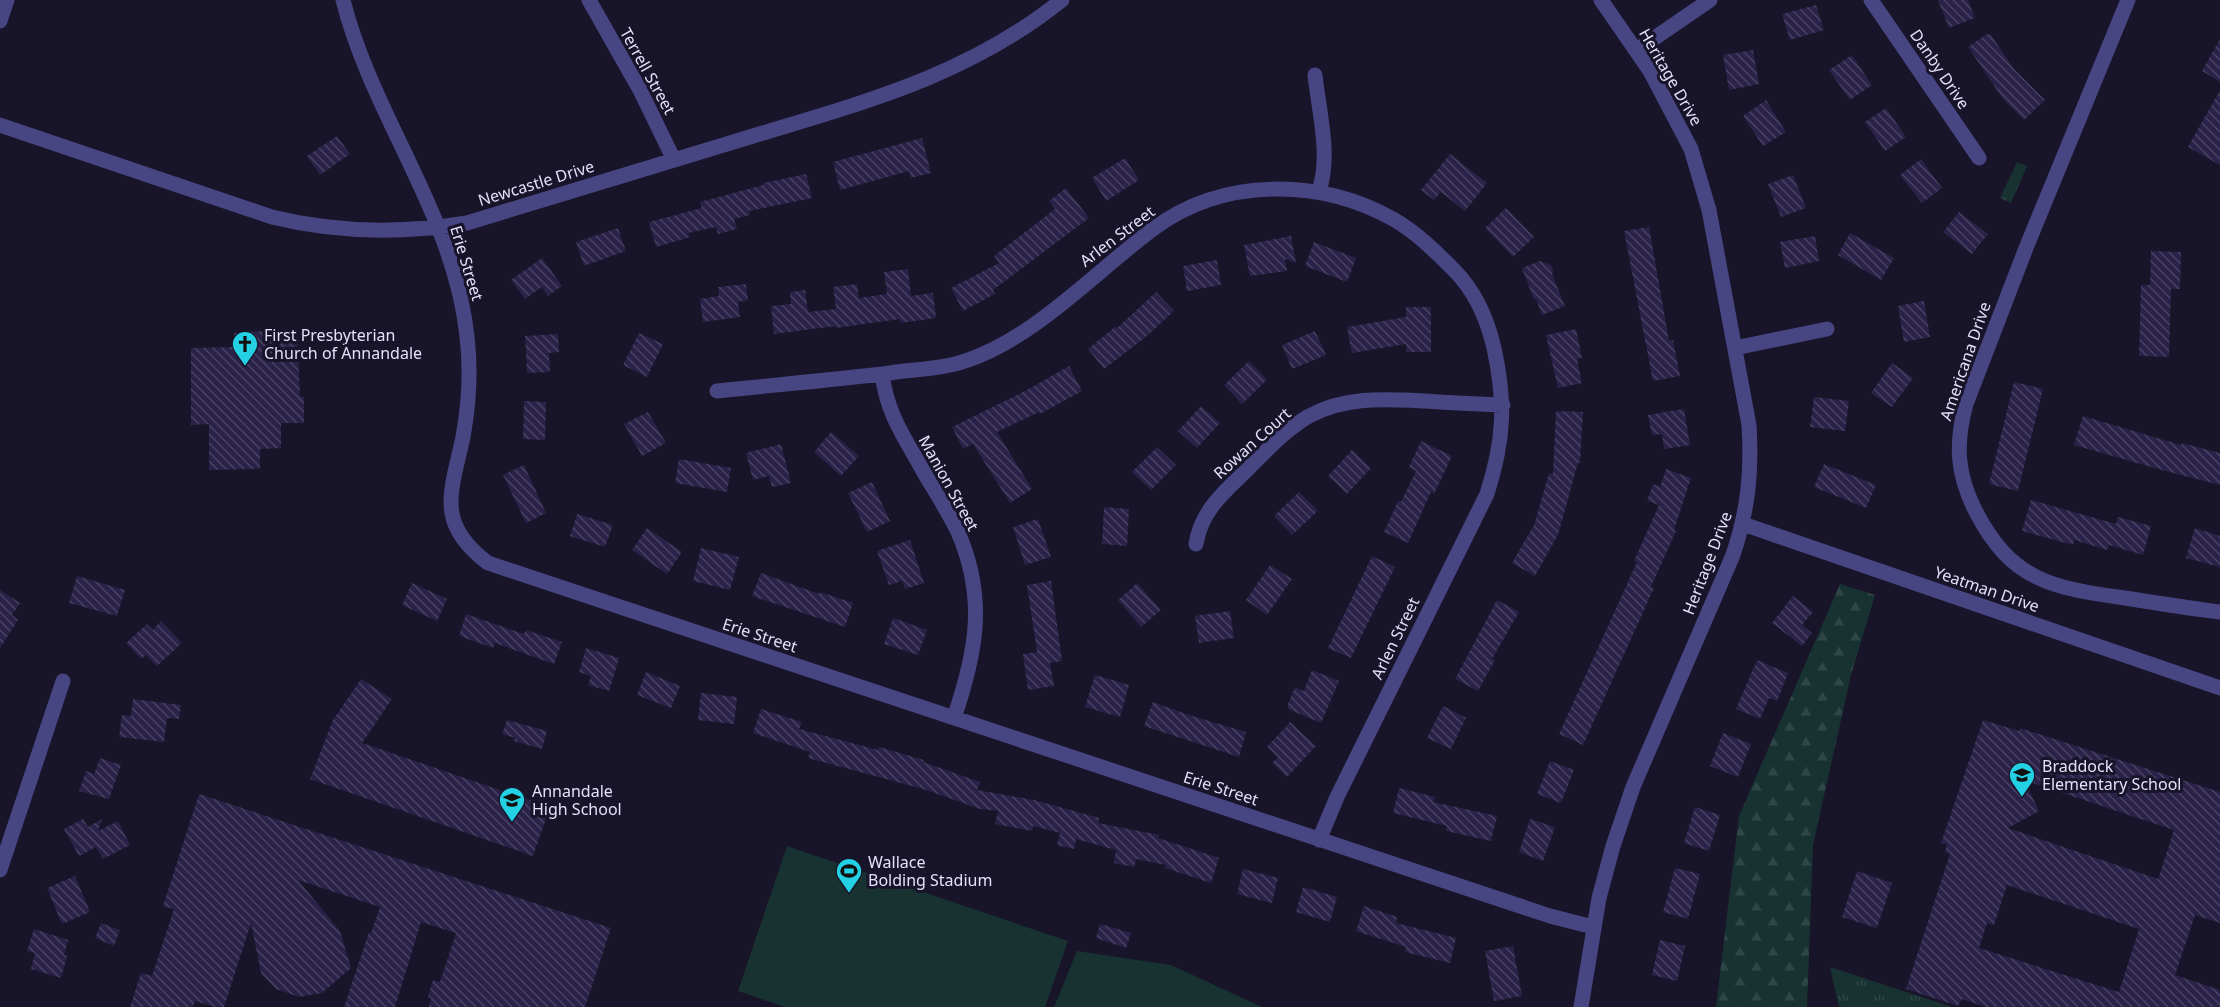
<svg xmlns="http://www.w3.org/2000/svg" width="2220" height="1007" font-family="'Noto Sans',sans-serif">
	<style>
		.forest { fill: url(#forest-firs) }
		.park { fill: url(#park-tufts) }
		.pitch { fill: #183231 }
		.building { fill: url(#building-back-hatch); fill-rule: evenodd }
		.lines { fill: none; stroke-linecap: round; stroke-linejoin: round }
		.minor { stroke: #474582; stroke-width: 15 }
		.labels { text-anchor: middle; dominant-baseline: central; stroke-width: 6; stroke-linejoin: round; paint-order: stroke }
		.street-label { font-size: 16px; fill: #e3e0fb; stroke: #181429 }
		.poi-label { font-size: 16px; fill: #e3e0fb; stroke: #181429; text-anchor: start }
	</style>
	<defs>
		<pattern id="forest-firs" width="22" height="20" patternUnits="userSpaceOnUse" patternTransform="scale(1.5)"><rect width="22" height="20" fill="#183231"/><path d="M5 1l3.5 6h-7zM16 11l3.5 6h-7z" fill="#2e4646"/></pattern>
		<pattern id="park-tufts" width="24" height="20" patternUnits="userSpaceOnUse" patternTransform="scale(1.5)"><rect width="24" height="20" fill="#183231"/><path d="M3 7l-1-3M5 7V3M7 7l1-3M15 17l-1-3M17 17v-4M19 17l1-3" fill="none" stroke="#2e4646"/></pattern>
		<pattern id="building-back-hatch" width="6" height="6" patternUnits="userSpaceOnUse" patternTransform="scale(1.5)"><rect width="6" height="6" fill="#2a2248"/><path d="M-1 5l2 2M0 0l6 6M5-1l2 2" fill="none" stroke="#494263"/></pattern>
	</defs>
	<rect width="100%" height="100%" fill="#181429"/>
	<!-- forest -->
	<path class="forest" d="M2017,162L2027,166L2011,203L2000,198Z
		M1840,584L1875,595L1851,675L1813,845L1807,1007H1716L1739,816Z"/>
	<!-- park -->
	<path class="park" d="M1830,967L1952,1007H1839Z"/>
	<!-- pitch -->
	<path class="pitch" d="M787,846L1068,941L1045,1007H785L738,991Z
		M1077,951L1171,965L1262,1007H1054Z"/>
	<!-- building -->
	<path class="building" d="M1938,0H1968L1975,18L1949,28Z
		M1816,5L1824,30L1790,40L1782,14Z
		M1987,34L1991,35L2014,69L2045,100L2024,120L2003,99L1968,47Z
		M2220,39V82L2202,71Z
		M1753,50L1759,84L1729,90L1723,55Z
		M1852,55L1872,85L1850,100L1829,70Z
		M2220,90V165L2188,147Z
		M1766,100L1786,132L1763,146L1743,116Z
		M1886,108L1906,137L1885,151L1865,122Z
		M337,136L350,154L320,175L307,156Z
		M922,138L931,173L911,178L909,171L840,190L833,162Z
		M1450,154L1487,183L1465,211L1441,192L1434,200L1421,190Z
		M1125,158L1139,180L1106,201L1092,178Z
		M1921,159L1942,188L1922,203L1900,175Z
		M806,174L812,198L749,211L750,215L734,219L737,229L718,234L716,227L688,233L690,237L656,247L649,222L702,208L700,202L763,185V183Z
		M1793,175L1806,208L1781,217L1768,184Z
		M1066,188L1089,218L993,290L995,294L963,311L951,288L999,263L994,256L1055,209L1049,201Z
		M1506,208L1534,237L1513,257L1485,228Z
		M1959,212L1988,234L1972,254L1943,232Z
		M1649,227L1669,341L1673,340L1680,376L1653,381L1624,231Z
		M618,228L626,251L584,266L576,242Z
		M1850,233L1894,258L1881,280L1838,255Z
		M1291,236L1296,263L1285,259L1287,271L1250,276L1244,245Z
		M1815,236L1819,261L1785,268L1780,242Z
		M1314,242L1356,258L1347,282L1305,266Z
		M2151,251L2181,252L2180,289H2171L2169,357L2139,356L2141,285H2150Z
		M542,258L562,286L548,296L542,287L525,299L511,280Z
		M1217,260L1221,285L1187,291L1183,266Z
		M1540,261L1551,265L1554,272L1552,274L1565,306L1542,315L1536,299L1534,300L1522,268Z
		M908,269L911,296L933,293L936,318L901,323L900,319L836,328V326L774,334L771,306L791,304L790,292L805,290L808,312L836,309L833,287L857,284L859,298L887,294L884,272Z
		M746,284L748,300L738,302L740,317L703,322L700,299L719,296L718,287Z
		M1156,292L1174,311L1147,336L1104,369L1088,349L1116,326L1117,328Z
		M1924,301L1930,337L1904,342L1898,306Z
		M1406,307H1431V352H1406V344L1352,353L1347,327L1406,317Z
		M297,329L300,397H304V423H281V448L260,449V469L209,470V424L191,425V348L234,347V333Z
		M1576,329L1582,358L1577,359L1582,383L1558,388L1546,335Z
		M1315,331L1326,355L1292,369L1282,345Z
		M639,333L663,344L647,377L623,365Z
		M558,334L559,352L549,353L550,372L527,373L525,336Z
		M1249,361L1267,380L1242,404L1224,385Z
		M1892,363L1913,378L1892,407L1871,393Z
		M1069,366L1082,391L1040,414L1039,412L997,432L1032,489L1010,503L973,444L963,449L952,427L1027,390Z
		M2014,382L2043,389L2018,491L1989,484Z
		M1814,397L1849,401L1845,431L1810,427Z
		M524,401L546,402L545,440L523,439Z
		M1201,406L1220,423L1197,448L1178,431Z
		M1684,409L1690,445L1664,449L1662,434L1652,435L1648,415Z
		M1556,411L1583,412L1580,463H1578L1558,535L1535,576L1512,563L1534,525L1549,473L1553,474Z
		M648,412L666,443L642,456L624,424Z
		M2083,416L2181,445L2182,443L2220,453V485L2158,469L2074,445Z
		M831,432L859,456L841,476L814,452Z
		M1421,441L1452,456L1434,494L1431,492L1408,543L1384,532L1398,501L1401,502L1416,471L1409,467Z
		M781,444L791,483L772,487L769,476L753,480L746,453Z
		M1157,447L1176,465L1151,490L1132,472Z
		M1352,450L1371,468L1347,494L1328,476Z
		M679,459L731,468L727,492L675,483Z
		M1824,464L1876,485L1866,508L1814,487Z
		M524,465L546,513L526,523L503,475Z
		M1666,469L1691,478L1674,530L1676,531L1651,587L1654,588L1583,745L1559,734L1637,562L1634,561L1659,505L1647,501L1653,484L1660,487Z
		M872,482L890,521L867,532L848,493Z
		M1299,492L1318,511L1292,535L1274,516Z
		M2031,500L2116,524L2118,517L2151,526L2143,555L2109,545L2107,550L2074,540L2073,545L2022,531Z
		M1104,507L1129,509L1127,546L1102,544Z
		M577,514L613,525L605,547L570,536Z
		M1038,519L1051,557L1025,565L1013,527Z
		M647,528L682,552L667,574L632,550Z
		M2195,528L2220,536V567L2186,558Z
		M910,540L924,583L905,589L902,581L889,585L877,551Z
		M701,548L739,557L730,590L693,581Z
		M1372,556L1395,567L1351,658L1328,648Z
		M1270,565L1292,579L1267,615L1246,600Z
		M761,573L819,594L820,592L853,603L845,627L752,596Z
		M77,576L125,590L117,616L69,603Z
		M1051,581L1062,661L1050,663L1054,686L1028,690L1023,654L1037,652L1027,585Z
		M412,583L447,599L437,621L402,605Z
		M1137,583L1161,610L1141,627L1118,600Z
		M0,590L20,603L12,615L18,620L0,648Z
		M1793,596L1813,612L1802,625L1812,633L1802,646L1772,623Z
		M1497,600L1519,612L1492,659L1495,660L1478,691L1455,679Z
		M1230,611L1234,638L1199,643L1195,616Z
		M466,614L524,634L526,630L562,642L554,664L495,643L493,648L459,636Z
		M893,618L927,630L918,655L884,644Z
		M161,621L182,643L157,666L146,655L141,659L126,643L147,624L153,630Z
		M586,648L619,658L609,691L588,685L591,676L579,672Z
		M1757,660L1788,673L1777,701L1769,698L1760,719L1736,709Z
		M1312,670L1339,681L1321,723L1288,709V704L1295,687L1304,691Z
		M646,672L680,686L671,708L637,695Z
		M1095,675L1129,685L1120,717L1085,707Z
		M361,679L392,699L362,743L550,807L533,856L310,779L333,720Z
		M701,693L737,697L734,724L698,720Z
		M133,699L181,705L179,719L167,718L164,742L119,737L122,715L131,716Z
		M1153,702L1186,714L1246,732L1239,757L1144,726Z
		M1443,706L1466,718L1451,749L1427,738Z
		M761,709L802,722L799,729L878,750L879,747L924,760L923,762L980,782L977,790L1034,800L1099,818L1098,823L1159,835L1158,838L1219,858L1211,883L1165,868L1166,865L1136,859L1134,867L1114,863L1116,850L1076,839L1074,849L1057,845L1060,833L1033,826L1032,831L995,824L998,811L980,809L923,789L808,758L810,752L753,733Z
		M507,720L547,731L542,749L514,741L515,738L502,734Z
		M1983,720L2019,731L2020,728L2220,792V923L2195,915L2175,975L2220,990V1007H1986L1962,999L1958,1006L1906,989L1950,854L1945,852L1947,844L1941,843ZM2024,780L2174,830L2158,879L2008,828L2039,811ZM2007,885L2139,929L2119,992L1979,948L1987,923L1994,925Z
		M1290,722L1316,746L1287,777L1272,763L1278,757L1267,747Z
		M1723,733L1751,744L1738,777L1710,766Z
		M100,758L121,765L109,799L79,791L86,771L94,774Z
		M1550,761L1574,770L1561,803L1537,794Z
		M1399,788L1435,797L1433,802L1497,816L1491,841L1446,831L1447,826L1393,813Z
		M199,794L611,928L585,1007H429L431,998L428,997L433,980L440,982L456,933L421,922L395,1007H344L369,932L371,933L380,907L298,880L340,931L351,968L322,993L299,997L276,989L261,973L251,923L224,1007H215L195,1001L193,1007H130L141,973L152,976L174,909L163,906Z
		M1695,807L1720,815L1709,851L1684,843Z
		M83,819L88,827L102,819L98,831L118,821L130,845L103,859L96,847L79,856L64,829Z
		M1530,819L1555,827L1543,861L1519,852Z
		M1675,868L1700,874L1688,919L1663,912Z
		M1243,869L1278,878L1272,903L1237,894Z
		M1857,871L1892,883L1877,928L1842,917Z
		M75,876L90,912L62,924L47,888Z
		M1303,887L1337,897L1330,922L1296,912Z
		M1364,906L1397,917L1396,923L1456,938L1450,963L1405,952L1406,947L1356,931Z
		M101,923L120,930L114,946L95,938Z
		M1100,924L1131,933L1126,948L1096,938Z
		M34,929L68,940L64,955L67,956L61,978L31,969L35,953L27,951Z
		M1660,940L1685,946L1677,981L1652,975Z
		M1513,946L1522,996L1494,1001L1485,951Z"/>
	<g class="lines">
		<!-- minor -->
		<path class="minor" d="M343,0C372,116 455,216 467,337C471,370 469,404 463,437C451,493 435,523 488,563L1550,916L1593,927
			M589,0L640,90L674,160
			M1871,0L1979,158
			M2128,0L2026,248L1966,404C1955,444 1957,474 1975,510C2011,581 2052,588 2125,598C2156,603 2188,608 2220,612
			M0,21L7,0
			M1637,50L1710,0
			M1315,75C1319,113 1331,155 1319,191
			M0,125L272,217C337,233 400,234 467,223C562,194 658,165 753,136C865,102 969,75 1062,0
			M1735,348L1827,329
			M882,374C887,413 903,435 922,469C934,490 948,511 958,532C987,599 976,653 954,718
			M717,391C774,385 832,380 890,373C916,369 944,369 968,360C1037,336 1095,272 1153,229C1223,177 1319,178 1393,219C1416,232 1435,251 1454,270C1476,292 1487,318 1494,348C1506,403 1504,441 1487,494L1337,797L1319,840
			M1743,524L2220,688
			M1196,544C1201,511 1224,492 1247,470C1266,451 1285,430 1309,416C1346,396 1385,399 1425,401C1451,403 1477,404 1503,405
			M0,870L63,681
			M1581,1007L1599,898L1613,846L1633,787L1733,555C1748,510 1752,473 1749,425L1709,210L1691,149L1650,71L1601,0"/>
	</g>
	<!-- icons -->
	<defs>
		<g id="church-pin" transform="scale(1.35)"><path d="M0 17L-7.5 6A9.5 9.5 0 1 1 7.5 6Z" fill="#23d0e4" stroke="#181429"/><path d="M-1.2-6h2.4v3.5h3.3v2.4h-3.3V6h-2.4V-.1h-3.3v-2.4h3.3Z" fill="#111"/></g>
		<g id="school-pin" transform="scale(1.35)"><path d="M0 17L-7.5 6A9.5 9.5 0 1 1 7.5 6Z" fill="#23d0e4" stroke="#181429"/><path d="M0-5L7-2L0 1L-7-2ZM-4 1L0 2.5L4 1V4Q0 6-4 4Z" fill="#111"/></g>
		<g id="stadium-pin" transform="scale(1.35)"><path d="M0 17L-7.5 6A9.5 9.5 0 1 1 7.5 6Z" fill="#23d0e4" stroke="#181429"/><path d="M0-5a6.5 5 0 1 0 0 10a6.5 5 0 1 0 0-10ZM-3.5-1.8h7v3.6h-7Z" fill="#111"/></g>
	</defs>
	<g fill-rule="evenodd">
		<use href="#church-pin" x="245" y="344"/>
		<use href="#school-pin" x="2022" y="775"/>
		<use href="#school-pin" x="512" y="800"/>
		<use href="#stadium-pin" x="849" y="871"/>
	</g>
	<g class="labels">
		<!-- street labels -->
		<g class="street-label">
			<text transform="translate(1940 69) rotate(56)">Danby Drive</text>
			<text transform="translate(648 71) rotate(61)">Terrell Street</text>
			<text transform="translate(1671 77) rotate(60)">Heritage Drive</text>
			<text transform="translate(536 183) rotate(-17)">Newcastle Drive</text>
			<text transform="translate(1117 236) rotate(-37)">Arlen Street</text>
			<text transform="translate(467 263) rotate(73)">Erie Street</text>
			<text transform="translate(1965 361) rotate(-71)">Americana Drive</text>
			<text transform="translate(1252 443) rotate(-42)">Rowan Court</text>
			<text transform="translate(949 483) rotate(61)">Manion Street</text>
			<text transform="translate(1707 563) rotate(-69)">Heritage Drive</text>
			<text transform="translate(1987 589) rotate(19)">Yeatman Drive</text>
			<text transform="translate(760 635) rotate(18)">Erie Street</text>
			<text transform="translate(1395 638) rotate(-64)">Arlen Street</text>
			<text transform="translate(1221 788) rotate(18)">Erie Street</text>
		</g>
		<!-- poi labels -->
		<g class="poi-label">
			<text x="264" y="335">First Presbyterian<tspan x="264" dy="18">Church of Annandale</tspan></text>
			<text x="2042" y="766">Braddock<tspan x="2042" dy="18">Elementary School</tspan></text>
			<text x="532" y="791">Annandale<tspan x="532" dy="18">High School</tspan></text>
			<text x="868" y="862">Wallace<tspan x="868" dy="18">Bolding Stadium</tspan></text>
		</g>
	</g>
</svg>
